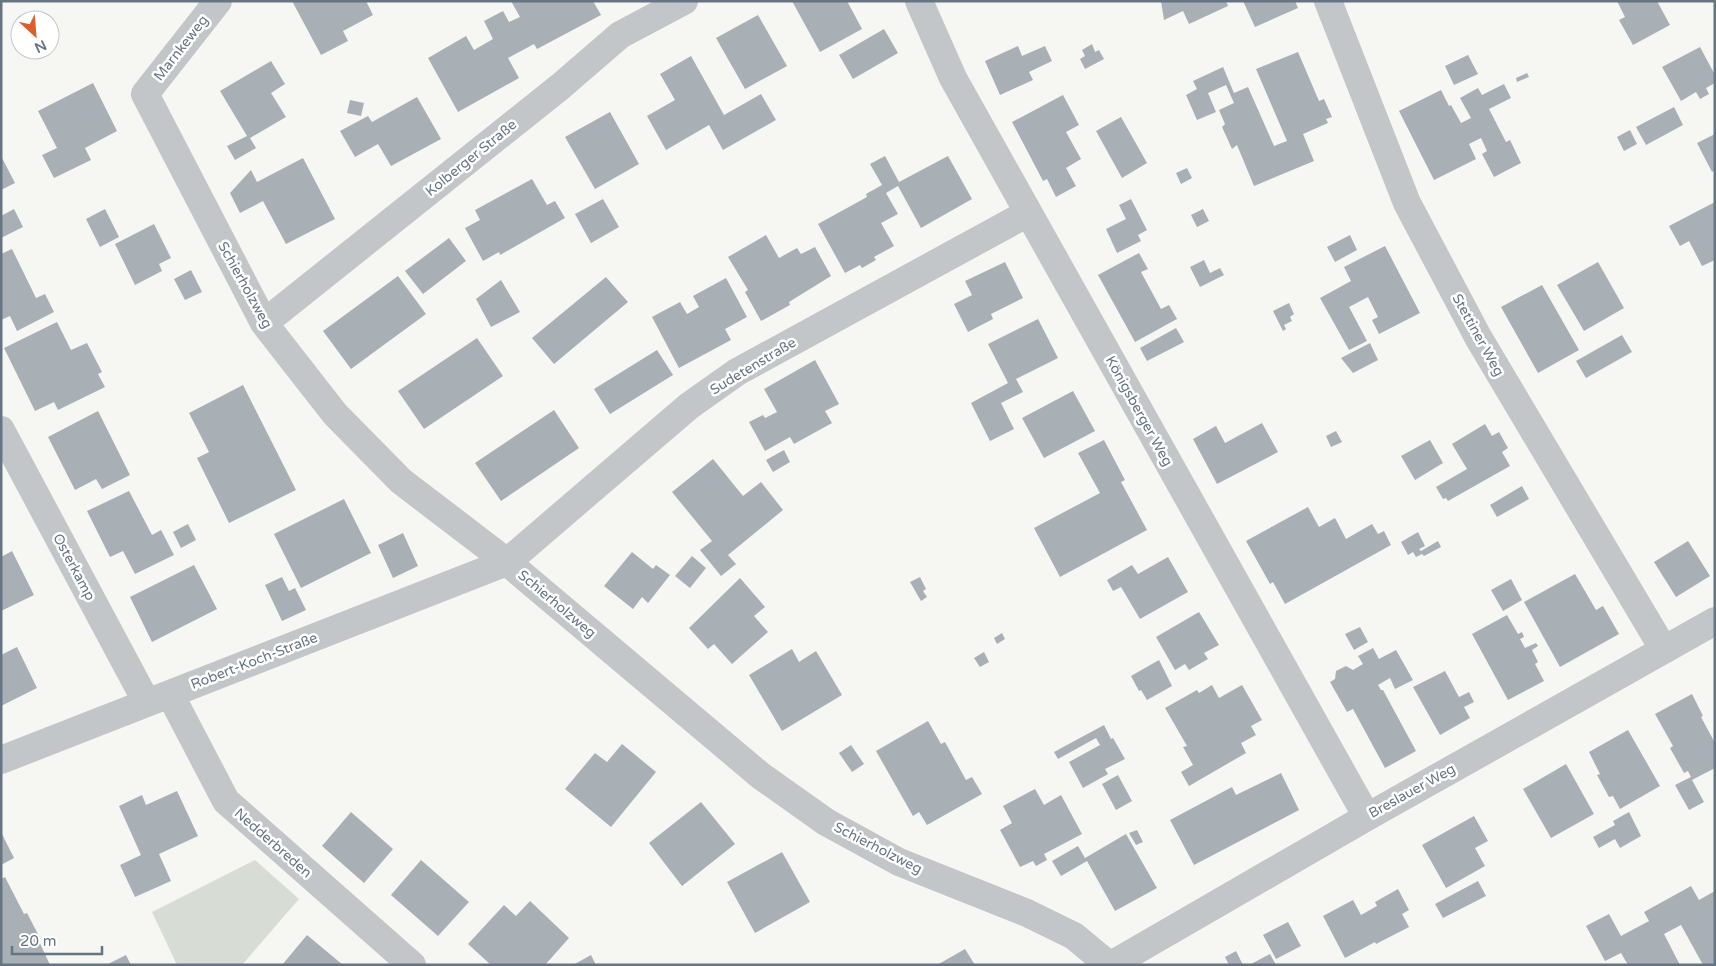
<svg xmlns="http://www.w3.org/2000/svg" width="1716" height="966" font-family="'Varela Round',sans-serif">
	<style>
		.green { fill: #d7ddd4 }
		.building { fill: #a9b0b5 }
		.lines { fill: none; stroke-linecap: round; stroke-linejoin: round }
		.minor { stroke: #c2c6c9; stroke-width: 28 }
		.labels { text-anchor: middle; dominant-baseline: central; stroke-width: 5; stroke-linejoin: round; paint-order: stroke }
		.street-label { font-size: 14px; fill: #667583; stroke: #fff }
	</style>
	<rect width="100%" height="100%" fill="#f6f6f3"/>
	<!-- green -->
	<path class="green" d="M255,860L299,899L242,965H177L152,912Z"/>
	<!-- building -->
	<path class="building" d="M292,1H366L373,15L343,31L348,41L321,55Z
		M511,1H593L601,15L537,49L534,44L508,58L519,78L458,112L428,58L466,36L474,50L493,39L484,21L503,11L509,22L520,17Z
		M792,1H847L862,29L820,52Z
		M1161,1H1226L1228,6L1189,24L1183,11L1164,20Z
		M1243,1H1295L1298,8L1255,27Z
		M1617,1H1657L1670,25L1633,45L1619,20L1625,17Z
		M758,15L787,66L745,89L716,38Z
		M884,29L898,53L853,79L839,55Z
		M1092,44L1095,52L1099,50L1104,59L1085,69L1080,59L1085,56L1082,50Z
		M1018,46L1022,56L1045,46L1052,61L1029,72L1033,80L1000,95L985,61Z
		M1700,47L1715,75V83L1706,88L1709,94L1700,99L1696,92L1681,101L1662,67Z
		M1298,52L1319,101L1324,99L1332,117L1326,119L1328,123L1303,134L1314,161L1254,186L1237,145L1232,149L1222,127L1225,124L1219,110L1234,103L1226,85L1208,93L1216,112L1197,120L1186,95L1197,89L1193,81L1223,67L1234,93L1248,87L1274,146L1287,141L1256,69Z
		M1468,55L1478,74L1454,85L1445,66Z
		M691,56L724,115L761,94L776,120L723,150L709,125L666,150L647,116L675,100L660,74Z
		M271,61L285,84L271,93L286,117L250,138L256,148L235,160L227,146L247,136L220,91Z
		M1527,73L1529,77L1517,82L1516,78Z
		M93,83L117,131L85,148L91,160L54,178L42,155L57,148L38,111Z
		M1504,84L1511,98L1489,109L1506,142L1510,140L1521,163L1494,177L1482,154L1487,151L1481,138L1469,144L1476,159L1434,180L1399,111L1441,90L1449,106L1451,105L1461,123L1471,118L1460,98L1478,88L1482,95Z
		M1063,95L1079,125L1066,132L1081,159L1066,168L1076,186L1056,197L1047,179L1043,181L1012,122Z
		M417,97L441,139L391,166L378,144L355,157L340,131L368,116L372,122Z
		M350,100L364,103L361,116L347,113Z
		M1674,107L1683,125L1646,145L1636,127Z
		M610,112L639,164L595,189L565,137Z
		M1121,117L1147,163L1122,178L1096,131Z
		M1630,130L1637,144L1624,151L1617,137Z
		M1715,134V170L1712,172L1697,143Z
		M1,156L15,183L1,190Z
		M885,156L899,182L948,156L972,199L921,228L898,186L886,193L898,214L881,223L894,246L874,257L876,260L862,268L860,265L845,273L818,224L867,197L866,194L882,185L870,164Z
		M303,158L335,219L286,244L263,201L240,213L230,193L251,170L257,182Z
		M1187,168L1192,178L1181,184L1176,173Z
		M532,179L547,205L555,201L565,218L500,255L499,252L483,261L465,228L480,220L475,210Z
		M603,199L619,227L591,243L575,214Z
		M1131,199L1147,230L1138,235L1141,241L1117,253L1106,229L1126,219L1119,205Z
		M1715,202V260L1702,266L1689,241L1680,246L1669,226Z
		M14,209L23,227L1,238V216Z
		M105,209L119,237L100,247L86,219Z
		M1203,209L1209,221L1197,227L1191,215Z
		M154,224L171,258L159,264L162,271L135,285L115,244Z
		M766,235L779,258L797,248L801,254L815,247L831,276L789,302L790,305L761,321L745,292L748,290L728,257Z
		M1350,235L1357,250L1335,262L1327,247Z
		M449,238L466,261L423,294L405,271Z
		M1385,246L1420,313L1379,334L1372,320L1378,317L1368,297L1349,307L1367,341L1349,350L1320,298L1351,281L1344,267Z
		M12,249L36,298L45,294L54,312L17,331L10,316L1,320V254Z
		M1139,253L1148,269L1141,272L1161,309L1169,305L1177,319L1135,342L1098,275Z
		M1204,260L1210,273L1220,268L1224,275L1200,287L1190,267Z
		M1005,262L1023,298L991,314L993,319L968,332L954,304L972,295L965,281Z
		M1598,262L1624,308L1584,331L1557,285Z
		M191,270L202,292L185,300L174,279Z
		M398,276L426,314L351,369L323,331Z
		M606,277L628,302L554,364L532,338Z
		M726,278L747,317L725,329L731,340L679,368L652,317L680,302L687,314L699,307L693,296Z
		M501,280L520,312L491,327L476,299Z
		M1542,285L1579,350L1538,373L1501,307Z
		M1289,303L1294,314L1290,317L1292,321L1284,325L1286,329L1283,331L1273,311Z
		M1038,319L1058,358L1016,379L1023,392L1001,403L1014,429L990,441L971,403L1008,383L988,344Z
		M57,322L71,350L87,343L102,372L98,374L105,387L58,410L54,402L35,411L4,348Z
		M1176,328L1184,342L1147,361L1140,348Z
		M1622,335L1632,352L1586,378L1576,361Z
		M477,338L503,376L424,429L398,391Z
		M1370,343L1378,360L1353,373L1341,358Z
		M657,350L673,375L610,414L594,389Z
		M815,360L839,404L825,411L832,423L794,444L790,437L765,451L749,422L763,415L765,418L777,412L764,389Z
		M243,385L296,490L229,523L197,458L209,452L189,413Z
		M1073,391L1095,431L1044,458L1022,418Z
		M554,410L579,448L501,501L475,463Z
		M98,411L130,475L102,489L96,479L75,490L48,437Z
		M1262,423L1278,452L1217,484L1193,439L1216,426L1225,443Z
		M1485,424L1492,436L1499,432L1508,448L1502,452L1510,466L1448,501L1446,498L1443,499L1436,487L1467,469L1452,444Z
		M1336,431L1342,442L1331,447L1326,436Z
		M1104,440L1125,480L1121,482L1147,530L1060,577L1034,528L1100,493L1078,453Z
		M1430,440L1443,463L1415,480L1401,456Z
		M784,450L790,462L773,472L766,460Z
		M713,459L743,496L761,482L783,510L728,555L736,564L721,576L700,550L712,541L672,492Z
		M1522,486L1529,499L1497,517L1490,505Z
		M129,491L152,535L161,530L174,555L135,574L123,551L110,557L87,511Z
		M344,499L371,553L301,588L274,534Z
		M1308,507L1319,527L1335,518L1346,539L1372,524L1378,534L1384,531L1391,545L1285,604L1273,582L1270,584L1246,541Z
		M188,524L196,540L181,548L173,532Z
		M1418,532L1425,546L1419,549L1421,551L1438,541L1441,547L1424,556L1422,554L1416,557L1413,552L1408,555L1401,542Z
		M403,533L418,566L393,578L378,545Z
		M1688,541L1710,576L1676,597L1654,562Z
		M12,551L34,595L1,611V557Z
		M632,552L653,569L656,565L670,575L648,603L642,597L633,609L604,586Z
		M692,556L706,568L690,588L675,576Z
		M1168,557L1188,592L1140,619L1121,587L1113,591L1107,580L1132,565L1138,574Z
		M194,565L217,609L152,642L130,597Z
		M1575,574L1596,610L1603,606L1619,634L1560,667L1524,602Z
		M282,577L289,591L295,588L306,610L282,621L265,585Z
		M920,577L926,589L923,591L927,597L921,601L910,582Z
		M740,578L765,607L754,616L768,632L732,664L714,644L708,649L689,628Z
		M1511,579L1522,600L1503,611L1491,590Z
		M1199,612L1219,645L1204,653L1208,659L1189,670L1185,664L1175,670L1156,637Z
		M1507,615L1518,634L1522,632L1524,637L1520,639L1525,648L1536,643L1538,646L1532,650L1538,662L1535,664L1544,681L1508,700L1472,634Z
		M1360,627L1368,642L1354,650L1345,634Z
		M1002,633L1005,639L997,644L994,638Z
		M17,647L37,688L1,706V655Z
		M1373,648L1379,659L1396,650L1413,680L1395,689L1390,678L1378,685L1381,690H1383L1416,751L1385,768L1353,709L1347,712L1330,682L1335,679L1336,671L1346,666L1353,670L1363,664L1358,656Z
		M792,649L799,662L816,651L842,695L782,731L749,675Z
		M984,652L989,662L980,667L974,658Z
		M1159,660L1172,686L1147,700L1141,690L1139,691L1131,676Z
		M1445,671L1459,697L1469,692L1474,702L1464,707L1470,718L1440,735L1413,687Z
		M1212,685L1219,698L1242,685L1262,720L1251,726L1256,735L1241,743L1246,753L1189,786L1181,772L1193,765L1183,747L1187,746L1165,708L1197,690L1199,693Z
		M1692,694L1703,716L1701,717L1715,743V768L1692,780L1704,802L1689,810L1675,785L1691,777L1688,771L1684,773L1670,748L1673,746L1655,714Z
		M928,721L941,744L945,742L966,780L972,777L982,794L927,825L919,812L913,816L876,751Z
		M1104,725L1111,739L1113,738L1125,759L1105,769L1108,774L1083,788L1069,762L1100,745L1096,738L1058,759L1054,752Z
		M1628,730L1660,786L1620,809L1613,796L1609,797L1597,775L1600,774L1589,752Z
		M622,744L656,772L611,827L565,789L595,753L607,762Z
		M851,745L864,764L852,772L839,753Z
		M1566,764L1594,814L1551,838L1523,789Z
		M1281,773L1299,810L1194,865L1170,820L1232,787L1236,795Z
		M1118,775L1132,801L1116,810L1102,784Z
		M1035,789L1044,805L1061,795L1082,834L1044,854L1047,860L1036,866L1033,861L1020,867L1000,830L1012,823L1003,806Z
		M177,791L198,836L159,854L171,881L135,897L120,865L141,855L119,806L142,795L146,805Z
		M701,802L735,844L682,886L649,843Z
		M351,812L393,849L364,883L322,846Z
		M1629,812L1641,836L1620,848L1615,839L1599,848L1593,837L1615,825L1613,821Z
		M1474,816L1488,841L1475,848L1485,866L1446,888L1422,845Z
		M1137,830L1143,842L1136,845L1129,833Z
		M1,832L14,858L1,865Z
		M1126,834L1157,888L1115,911L1087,861L1061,876L1052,861L1078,846L1085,858Z
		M782,852L810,902L755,933L727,882Z
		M421,860L469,902L438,936L391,895Z
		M5,877L24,914L27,913L40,938L38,939L50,965H1V879Z
		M1478,881L1486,896L1443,918L1435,904Z
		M1691,886L1699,900L1715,891V965H1703L1681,925L1664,934L1680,965H1628L1621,953L1605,961L1586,926L1609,914L1621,936L1649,921L1644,912Z
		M1398,889L1409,910L1402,914L1409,927L1376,944L1375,942L1345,958L1323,916L1353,900L1361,915L1377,906L1375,902Z
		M530,901L569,938L545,965H491L468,944L504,905L516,916Z
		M1288,922L1301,946L1276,959L1263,935Z
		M307,935L343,965H282Z
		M965,949L975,965H937Z
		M1236,951L1243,965H1229L1225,957Z
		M1270,954L1276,965H1249Z
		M126,955L131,965H106Z
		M591,955L596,965H573Z"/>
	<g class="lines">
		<!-- minor -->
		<path class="minor" d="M218,1L145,94L264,323L335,414L401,481L507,562L761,776L826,822L899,862L1027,913L1074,936L1109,965
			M919,1L953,78L1367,817
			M1328,1L1407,203L1478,337L1664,650
			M264,323L561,86L620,35L684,1
			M1,430L147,703
			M170,694L226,801L412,965
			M1,760L507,562L689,406L737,372L1028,213
			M1111,965L1367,817L1715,621"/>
	</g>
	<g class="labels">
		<!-- street labels -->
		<g class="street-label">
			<text transform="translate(181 48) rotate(-52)">Marnkeweg</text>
			<text transform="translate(471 158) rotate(-39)">Kolberger Straße</text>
			<text transform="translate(245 285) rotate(61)">Schierholzweg</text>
			<text transform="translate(1478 335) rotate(61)">Stettiner Weg</text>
			<text transform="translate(753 366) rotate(-31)">Sudetenstraße</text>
			<text transform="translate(1139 411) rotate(61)">Königsberger Weg</text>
			<text transform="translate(74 567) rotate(62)">Osterkamp</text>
			<text transform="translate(557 604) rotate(40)">Schierholzweg</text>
			<text transform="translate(254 661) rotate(-21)">Robert-Koch-Straße</text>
			<text transform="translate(1412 791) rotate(-29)">Breslauer Weg</text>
			<text transform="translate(273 843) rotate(41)">Nedderbreden</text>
			<text transform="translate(878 848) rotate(27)">Schierholzweg</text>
		</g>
	</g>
	<!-- border -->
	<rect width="1716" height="966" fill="none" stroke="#667583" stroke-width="5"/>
	<!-- north arrow -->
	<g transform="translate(35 35) rotate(154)"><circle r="24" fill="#ffffff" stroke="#c2c8cd"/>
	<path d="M0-4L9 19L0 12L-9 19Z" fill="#dc5d2d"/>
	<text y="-8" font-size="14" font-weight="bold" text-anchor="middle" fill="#667583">N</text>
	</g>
	<!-- scale -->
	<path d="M12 946v8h90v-8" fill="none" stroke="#667583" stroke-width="2.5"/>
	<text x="20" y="946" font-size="15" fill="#667583" stroke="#ffffff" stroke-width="4" paint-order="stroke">20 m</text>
</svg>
